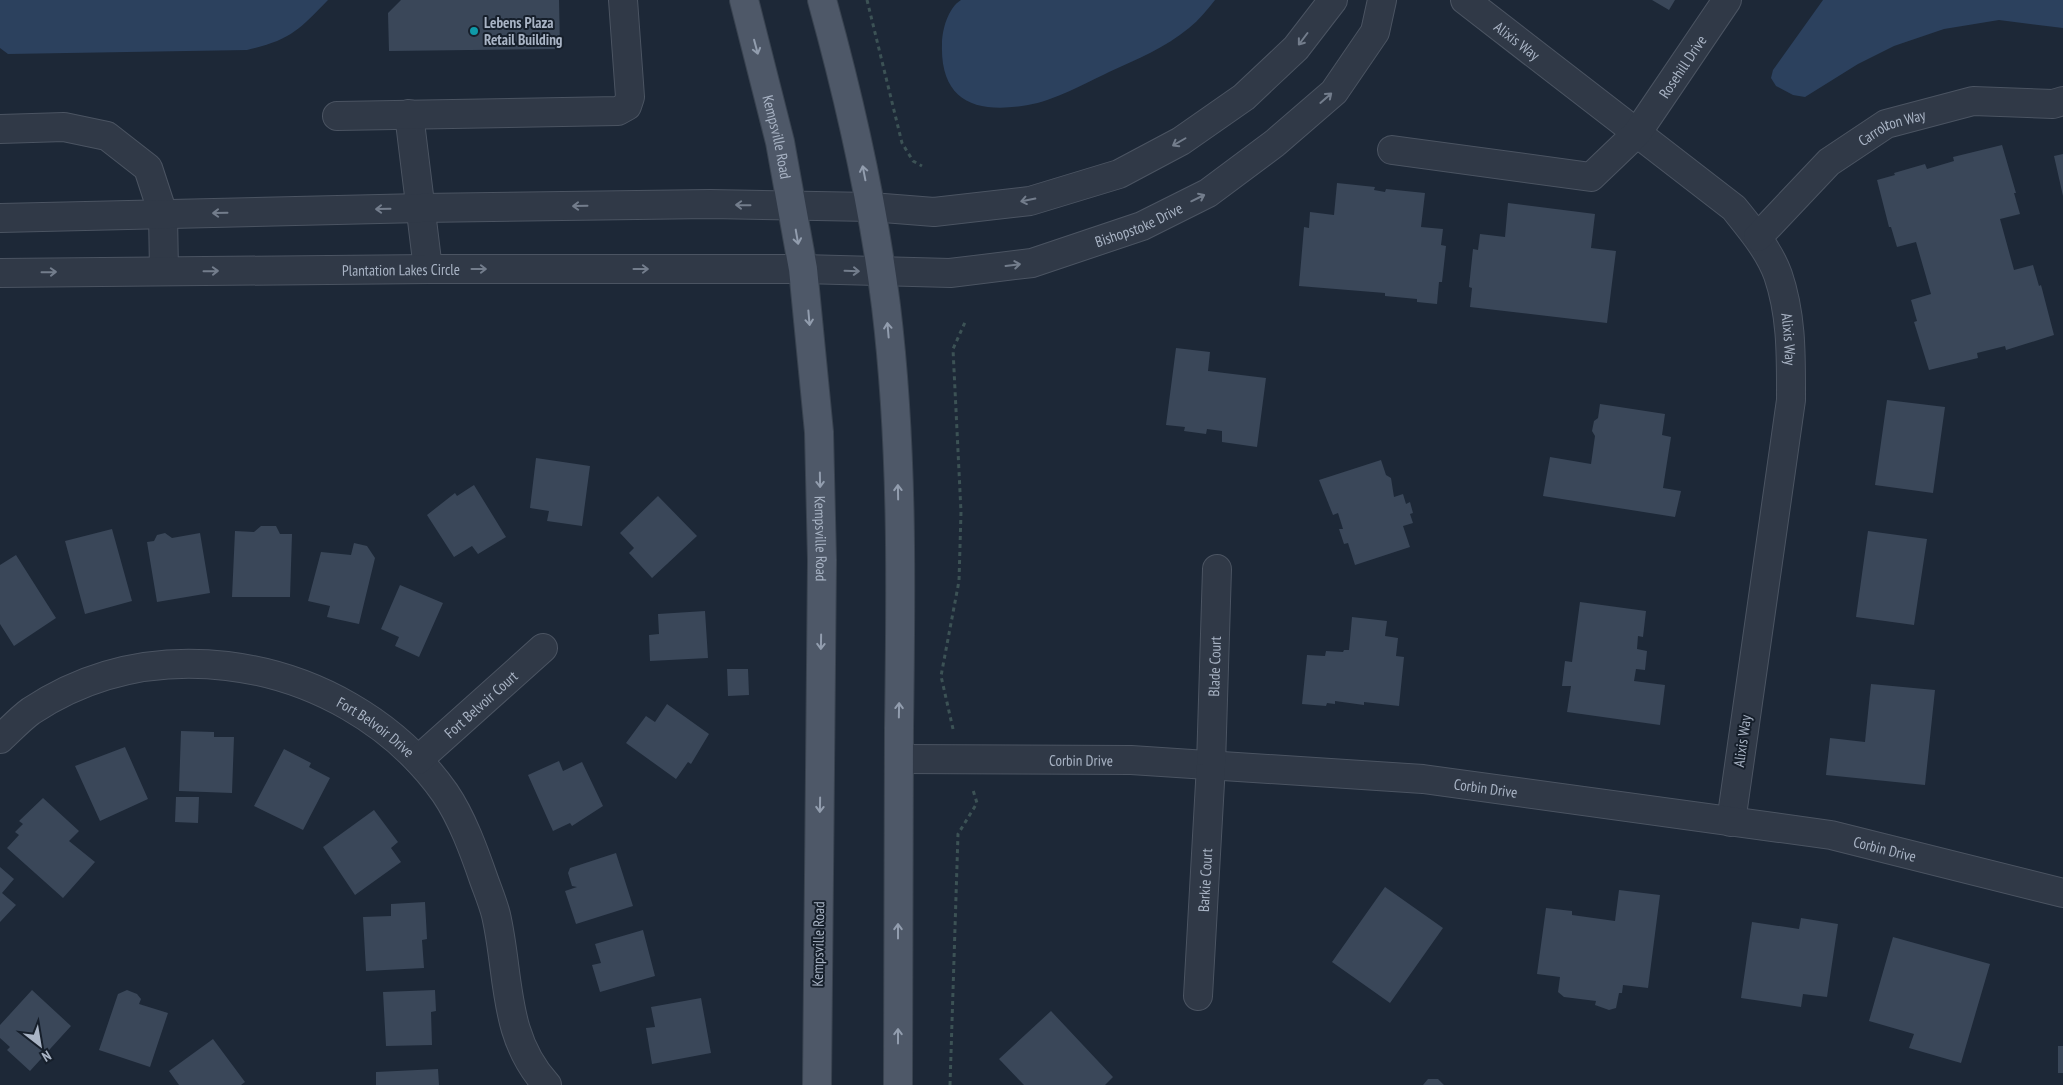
<svg xmlns="http://www.w3.org/2000/svg" width="2063" height="1085" font-family="'PT Sans Narrow',sans-serif">
	<style>
		.water { fill: #2c415e }
		.building { fill: #3a4759 }
		.lines { fill: none; stroke-linecap: round; stroke-linejoin: round }
		.minor-casing { stroke: #4b5462; stroke-width: 30 }
		.major-casing { stroke: #394350; stroke-width: 30 }
		.path { stroke: #3c5255; stroke-width: 3; stroke-dasharray: 4 4; stroke-linecap: butt }
		.minor { stroke: #303947; stroke-width: 28 }
		.major { stroke: #4e5868; stroke-width: 28 }
		.oneway { stroke: #737d8c }
		.oneway2 { stroke: #929dae }
		.culture-dot { fill: #0f9aa8; stroke: #161f2b; stroke-width: 2 }
		.labels { text-anchor: middle; dominant-baseline: central; stroke-width: 4; stroke-linejoin: round; paint-order: stroke }
		.poi-label { font-size: 15px; font-weight: bold; fill: #a9b4c5; stroke: #161f2b; text-anchor: start }
		.street-label { font-size: 15px; fill: #a9b4c5; stroke: #161f2b }
	</style>
	<rect width="100%" height="100%" fill="#1d2837"/>
	<!-- water -->
	<path class="water" d="M0,0H328C298,31 290,40 247,50L8,54L0,48Z
		M961,0H1215C1207,10 1199,20 1189,28C1165,48 1137,59 1109,72C1086,83 1053,101 1028,105C977,114 940,102 942,44C942,30 948,8 961,0Z
		M1823,0H2063V28L1999,20L1944,29L1894,46L1858,64L1805,97L1793,95L1776,86L1771,78L1773,70Z"/>
	<!-- building -->
	<path class="building" d="M401,0H559L560,49L389,51L388,13Z
		M1652,0H1675L1669,10Z
		M2002,145L2016,193H2014L2020,214L2000,219L2014,270L2033,265L2039,286L2041,285L2054,335L2006,350L2005,346L1977,353L1978,358L1929,370L1914,322L1917,321L1911,300L1931,294L1916,242L1897,247L1891,227H1889L1877,180L1895,175L1894,173L1925,164L1927,169L1954,161L1953,157Z
		M2063,154V196L2054,156Z
		M1337,183L1375,187L1374,190L1385,192L1386,189L1425,193L1421,227L1443,229L1441,245L1446,246L1442,282H1439L1437,304L1417,302V299L1385,296V293L1299,286L1304,227L1309,228L1310,212L1334,215Z
		M1508,203L1595,214L1591,248L1616,251L1607,323L1470,307L1472,288L1469,287L1473,249L1478,250L1480,234L1505,237Z
		M1176,348L1210,352L1208,371L1266,378L1257,447L1222,442V431L1207,429L1206,434L1184,431L1185,427L1166,425Z
		M1887,400L1945,407L1933,493L1875,485Z
		M1600,404L1665,414L1662,435L1671,437L1663,488L1681,491L1675,517L1543,496L1550,457L1591,464L1595,436L1592,431L1594,421L1598,418Z
		M536,458L590,466L582,526L547,521L549,511L530,508Z
		M1381,460L1386,475L1391,478L1394,497L1403,494L1406,504L1410,502L1413,513L1410,514L1413,523L1403,526L1410,547L1355,565L1348,543L1344,544L1339,529H1343L1338,513L1333,515L1319,480Z
		M474,485L506,537L478,554L472,546L454,557L427,515L455,493L457,496Z
		M658,496L697,536L652,578L629,553L634,548L620,533Z
		M261,526H276L280,534H292L290,597H232L235,531L254,532Z
		M112,529L132,601L85,614L65,541Z
		M1868,531L1927,539L1914,625L1856,617Z
		M165,533L172,538L200,533L210,593L157,602L147,542L154,541L157,535Z
		M354,543L367,546L375,558L359,624L327,617L330,606L308,601L321,552L351,555Z
		M16,555L56,618L14,646L0,624V565Z
		M400,585L443,603L419,657L395,646L399,637L381,629Z
		M1580,602L1646,611L1643,637L1638,636L1637,649L1647,651L1645,670L1636,669L1634,681L1665,685L1660,725L1567,712L1571,686H1562L1565,661L1572,662Z
		M705,611L708,658L650,661L649,635L659,634L658,614Z
		M1352,617L1387,621L1385,636L1398,638L1396,656L1404,657L1399,706L1364,702V705L1335,701V704L1327,703L1326,706L1302,704L1307,655L1325,656L1326,651L1343,652L1344,650H1349Z
		M727,669H748L749,695L728,696Z
		M1871,684L1935,690L1925,785L1826,775L1830,738L1865,742Z
		M667,704L709,734L691,764L688,762L676,779L626,743L646,716L655,722Z
		M181,731L214,732V737H234L232,793L179,791Z
		M125,747L148,799L100,821L75,766Z
		M284,749L311,763L309,767L330,778L303,830L254,806Z
		M559,761L563,771L582,762L603,806L572,826L570,823L553,831L528,775Z
		M176,797H199L198,823L175,822Z
		M43,798L79,831L69,841L95,862L63,898L7,848L19,835L15,832L23,824L19,821Z
		M374,810L398,842L391,848L401,862L355,895L323,847Z
		M616,853L633,906L576,924L565,891L577,887L572,886L568,873L570,868Z
		M0,867L14,879L2,893L16,905L0,922Z
		M1385,887L1443,928L1390,1003L1332,962Z
		M1619,890L1660,895L1648,988L1623,985L1622,993H1619L1616,1008L1609,1010L1595,1005L1596,1001L1564,997L1558,992L1560,977L1537,974L1546,908L1572,911V915L1615,921Z
		M425,902L427,939L422,940L424,968L366,971L363,917L391,916V904Z
		M1801,918L1838,924L1827,997L1803,994L1801,1007L1741,998L1752,922L1799,929Z
		M643,930L655,976L600,992L592,965L601,963L595,944Z
		M1893,937L1990,964L1961,1063L1909,1048L1914,1034L1869,1021Z
		M32,990L71,1026L30,1071L7,1050L10,1047L0,1038V1025Z
		M127,990L137,994L141,999L139,1004L168,1013L150,1067L99,1050L118,994Z
		M435,990L436,1011L431,1012L432,1045L386,1046L383,992Z
		M701,998L711,1053L652,1064L646,1028L655,1027L651,1007Z
		M1051,1011L1113,1077L1105,1085H1024L999,1059Z
		M213,1039L245,1082L241,1085H179L169,1071Z
		M2058,1046H2063V1073H2058Z
		M438,1069L439,1085H376V1072Z
		M1428,1079H1438L1444,1085H1423Z"/>
	<g class="lines">
		<!-- minor casing -->
		<g class="minor-casing">
			<g id="minor">
				<path id="s1" d="M1465,0L1734,208C1750,228 1769,250 1778,275C1792,316 1791,357 1791,400L1731,822"/>
				<path d="M409,114L428,269"/>
				<path d="M337,116L618,111L627,106L630,97L623,0"/>
				<path d="M0,129L64,127L107,136L148,168L163,214L164,271"/>
				<path id="s2" d="M1392,150L1591,177L1637,133L1727,0"/>
				<path d="M0,218L421,208L710,204L871,207L934,212L1030,201L1119,174L1181,141L1244,97L1296,48L1333,0"/>
				<path id="s3" d="M1758,237L1829,162L1886,124L1973,101L2053,104L2063,101"/>
				<path id="s4" d="M0,273L428,269H803L950,273L1032,263L1142,226L1208,193L1275,143L1334,92L1375,32L1382,0"/>
				<path id="s5" d="M0,739C10,730 20,719 31,711C90,672 157,658 227,666C313,676 395,722 445,793C462,818 474,851 484,880C488,891 493,903 496,915C510,976 502,1036 547,1085"/>
				<path id="s6" d="M899,759L1131,760L1423,779L1831,835L2063,893"/>
				<path id="s7" d="M418,760L543,648"/>
				<path id="s8" d="M1198,996L1211,765L1217,569"/>
			</g>
		</g>
		<!-- major casing -->
		<g class="major-casing">
			<g id="major">
				<path id="s9" d="M744,0L780,142L803,269L819,432L822,560L817,1085"/>
				<path d="M822,0C850,101 873,202 886,306C903,446 901,588 899,728C898,847 898,966 898,1085"/>
			</g>
		</g>
		<!-- path -->
		<path class="path" d="M867,0L902,143L913,161L922,166
			M953,729L941,676L959,581L961,512L953,349L966,320
			M950,1085L958,834L977,803L973,790"/>
		<!-- minor -->
		<use href="#minor" class="minor"/>
		<!-- major -->
		<use href="#major" class="major"/>
	</g>
	<!-- one-way arrows -->
	<defs><path id="oneway-shaft" d="M-6 0H5M1.5-3L5.5 0L1.5 3" fill="none" stroke-width="1.6" stroke-linecap="round" stroke-linejoin="round" transform="scale(1.25)"/></defs>
	<g class="oneway">
		<use href="#oneway-shaft" transform="translate(1303 39) rotate(127)"/>
		<use href="#oneway-shaft" transform="translate(1326 98) rotate(-41)"/>
		<use href="#oneway-shaft" transform="translate(1179 142) rotate(150)"/>
		<use href="#oneway-shaft" transform="translate(1198 198) rotate(-26)"/>
		<use href="#oneway-shaft" transform="translate(1028 200) rotate(169)"/>
		<use href="#oneway-shaft" transform="translate(743 205) rotate(-179)"/>
		<use href="#oneway-shaft" transform="translate(580 206) rotate(179)"/>
		<use href="#oneway-shaft" transform="translate(383 209) rotate(179)"/>
		<use href="#oneway-shaft" transform="translate(220 213) rotate(179)"/>
		<use href="#oneway-shaft" transform="translate(1013 265) rotate(-7)"/>
		<use href="#oneway-shaft" transform="translate(479 269)"/>
		<use href="#oneway-shaft" transform="translate(641 269)"/>
		<use href="#oneway-shaft" transform="translate(211 271) rotate(-1)"/>
		<use href="#oneway-shaft" transform="translate(852 271) rotate(2)"/>
		<use href="#oneway-shaft" transform="translate(49 272) rotate(-1)"/>
	</g>
	<g class="oneway2">
		<use href="#oneway-shaft" transform="translate(756 47) rotate(75)"/>
		<use href="#oneway-shaft" transform="translate(864 173) rotate(-101)"/>
		<use href="#oneway-shaft" transform="translate(797 237) rotate(80)"/>
		<use href="#oneway-shaft" transform="translate(809 318) rotate(85)"/>
		<use href="#oneway-shaft" transform="translate(888 330) rotate(-95)"/>
		<use href="#oneway-shaft" transform="translate(820 480) rotate(89)"/>
		<use href="#oneway-shaft" transform="translate(898 492) rotate(-91)"/>
		<use href="#oneway-shaft" transform="translate(821 642) rotate(91)"/>
		<use href="#oneway-shaft" transform="translate(899 710) rotate(-89)"/>
		<use href="#oneway-shaft" transform="translate(820 805) rotate(91)"/>
		<use href="#oneway-shaft" transform="translate(898 931) rotate(-90)"/>
		<use href="#oneway-shaft" transform="translate(898 1036) rotate(-90)"/>
	</g>
	<!-- markers -->
	<circle class="culture-dot" cx="474" cy="31" r="5"/>
	<g class="labels">
		<!-- poi labels -->
		<g class="poi-label">
			<text x="484" y="22">Lebens Plaza<tspan x="484" dy="17">Retail Building</tspan></text>
		</g>
		<!-- street labels -->
		<g class="street-label">
			<text stroke="none"><textPath href="#s1" startOffset="66">Alixis Way</textPath></text>
			<text stroke="none"><textPath href="#s2" startOffset="345">Rosehill Drive</textPath></text>
			<text stroke="none"><textPath href="#s3" startOffset="176">Carrolton Way</textPath></text>
			<text stroke="none"><textPath href="#s9" startOffset="141">Kempsville Road</textPath></text>
			<text stroke="none"><textPath href="#s4" startOffset="1146">Bishopstoke Drive</textPath></text>
			<text stroke="none"><textPath href="#s4" startOffset="401">Plantation Lakes Circle</textPath></text>
			<text stroke="none"><textPath href="#s1" startOffset="486">Alixis Way</textPath></text>
			<text stroke="none"><textPath href="#s9" startOffset="546">Kempsville Road</textPath></text>
			<text stroke="none"><textPath href="#s8" startOffset="330">Blade Court</textPath></text>
			<text stroke="none"><textPath href="#s7" startOffset="84">Fort Belvoir Court</textPath></text>
			<text stroke="none"><textPath href="#s5" startOffset="410">Fort Belvoir Drive</textPath></text>
			<text transform="translate(1742 741) rotate(-82)">Alixis Way</text>
			<text stroke="none"><textPath href="#s6" startOffset="182">Corbin Drive</textPath></text>
			<text stroke="none"><textPath href="#s6" startOffset="588">Corbin Drive</textPath></text>
			<text stroke="none"><textPath href="#s6" startOffset="992">Corbin Drive</textPath></text>
			<text stroke="none"><textPath href="#s8" startOffset="116">Barkie Court</textPath></text>
			<text transform="translate(818 944) rotate(-89)">Kempsville Road</text>
		</g>
	</g>
	<!-- north arrow -->
	<g transform="translate(40 1045) rotate(149)" stroke="#161f2b" stroke-width="4" paint-order="stroke">
	<path d="M0-4L9 19L0 12L-9 19Z" fill="#a9b4c5"/>
	<text y="-8" font-size="14" font-weight="bold" text-anchor="middle" fill="#a9b4c5">N</text>
	</g>
</svg>
